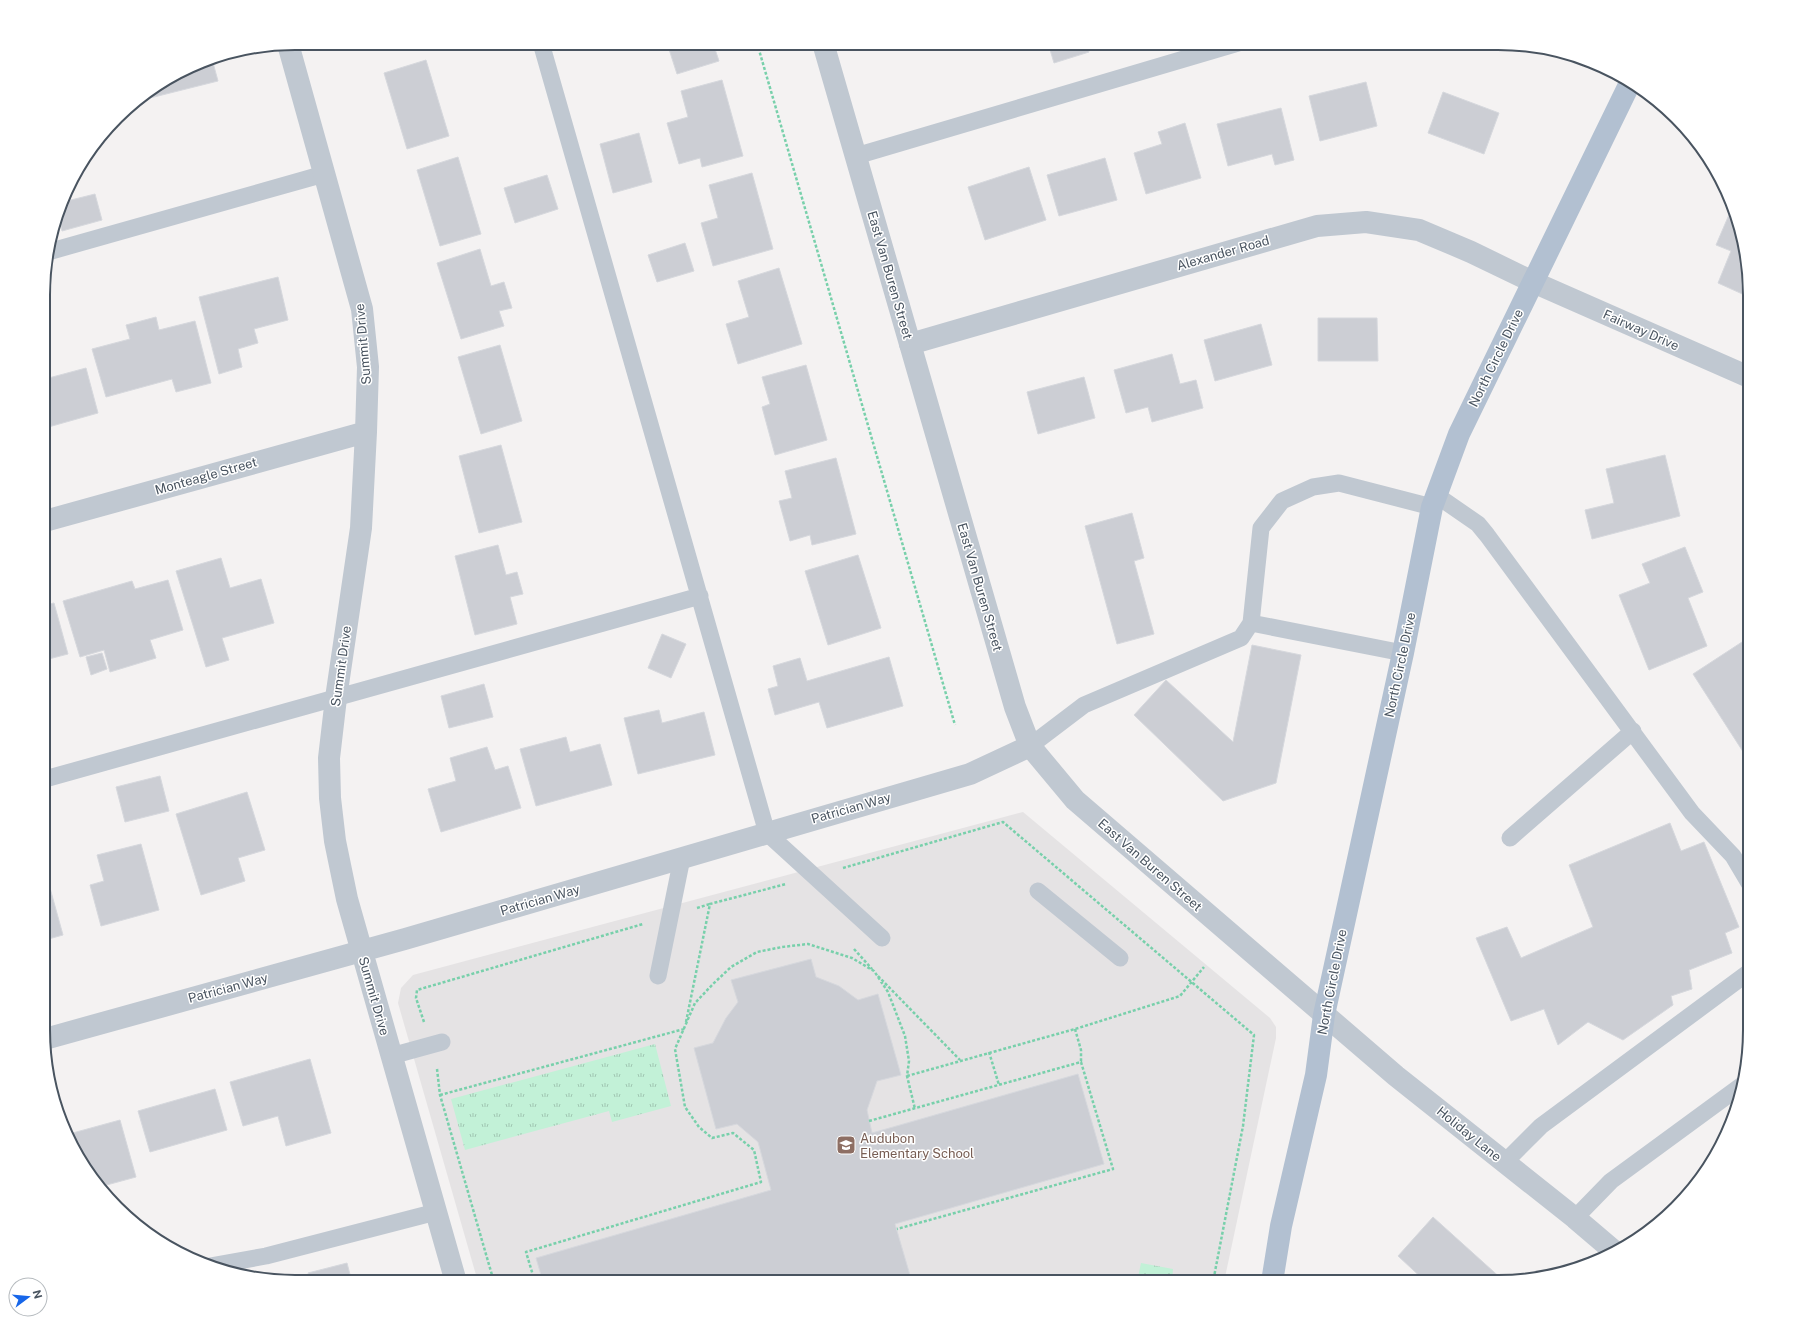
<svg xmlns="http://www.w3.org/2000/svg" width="1793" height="1325" font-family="'Public Sans',sans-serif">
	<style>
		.education { fill: #e5e3e4 }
		.park { fill: url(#park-tufts) }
		.building { fill: #ccced4; stroke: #d6d8dd }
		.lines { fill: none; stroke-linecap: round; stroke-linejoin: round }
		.path { stroke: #78d0ab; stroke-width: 2.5; stroke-dasharray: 3 2; stroke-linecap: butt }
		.service { stroke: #c0c8d1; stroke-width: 17 }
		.minor { stroke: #c0c8d1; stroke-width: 22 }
		.tertiary { stroke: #c0c8d1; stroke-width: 22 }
		.primary { stroke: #b2c0d1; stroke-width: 22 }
		.labels { text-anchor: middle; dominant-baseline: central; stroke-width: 3; stroke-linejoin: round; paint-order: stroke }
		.street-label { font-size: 13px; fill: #495460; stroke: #fff }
		.education-label { font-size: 13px; fill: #785e54; stroke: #fff; text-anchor: start }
		.rim { fill: none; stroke: #495460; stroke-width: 2 }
	</style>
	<defs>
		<pattern id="park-tufts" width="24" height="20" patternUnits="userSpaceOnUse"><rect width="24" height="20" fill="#c2f1d7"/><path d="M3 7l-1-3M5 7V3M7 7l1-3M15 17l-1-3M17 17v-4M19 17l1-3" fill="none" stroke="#a0c6b2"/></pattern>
	</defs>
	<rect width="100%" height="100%" fill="#f4f2f2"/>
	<!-- education -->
	<path class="education" d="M1023,812L1270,1018L1276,1027V1038L1224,1282H478L398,1003L401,988L413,975Z"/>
	<!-- park -->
	<path class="park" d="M655,1044L671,1106L612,1122L609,1111L465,1150L451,1099Z
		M1141,1263L1173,1269L1172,1282H1137Z"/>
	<!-- building -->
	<path class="building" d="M667,43H713L719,61L677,74Z
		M1048,43H1086L1089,52L1054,63Z
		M212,59L218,81L138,101V100L199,62Z
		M426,60L449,136L407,149L384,73Z
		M722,80L743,156L702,167L700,158L679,164L667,123L688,117L681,91Z
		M1366,82L1377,126L1320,141L1309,96Z
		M1443,92L1499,113L1484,154L1428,133Z
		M1281,108L1294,160L1275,165L1272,154L1228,166L1217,124Z
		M1185,123L1201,178L1146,194L1134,153L1162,144L1158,132Z
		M639,133L652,182L613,193L600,144Z
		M458,157L481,234L440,246L417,170Z
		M1105,158L1117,200L1059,216L1047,175Z
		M1029,167L1046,220L985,240L968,187Z
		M752,173L773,249L713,266L701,223L718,218L709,185Z
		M547,175L558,209L515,223L504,188Z
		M95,194L102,220L62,231L59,217L63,202Z
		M1731,210L1749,279V297L1718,283L1731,251L1716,245Z
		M685,243L694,271L657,282L648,255Z
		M480,249L491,286L504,282L512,308L499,311L504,326L461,339L437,263Z
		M779,268L802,344L738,364L726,324L749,317L738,281Z
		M278,277L288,320L254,329L258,343L238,349L242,367L219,374L199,297Z
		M156,317L159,330L195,321L211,383L176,392L172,379L106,397L92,349L130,339L126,325Z
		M1318,318H1377L1378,361H1318Z
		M1261,324L1272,365L1215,381L1204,340Z
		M500,345L522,421L481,434L458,357Z
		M1172,354L1180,384L1196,380L1203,408L1152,422L1148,407L1126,413L1114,370Z
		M806,365L827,440L775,455L762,407L770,404L762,377Z
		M86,368L98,413L45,428V379Z
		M1084,377L1095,418L1038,434L1027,392Z
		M501,445L522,522L479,533L459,456Z
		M1665,455L1680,516L1592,539L1585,510L1614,503L1606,469Z
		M836,458L856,534L812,545L810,535L790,541L779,501L792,498L785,471Z
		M1132,513L1144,558L1134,561L1154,634L1117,644L1085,526Z
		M498,545L506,575L517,572L523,594L510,597L517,624L475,635L455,556Z
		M1685,547L1703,592L1688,598L1707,646L1649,670L1619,595L1650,583L1642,564Z
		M858,555L881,628L828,645L805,571Z
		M221,558L230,588L261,579L274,623L222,638L229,660L206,667L176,571Z
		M168,580L183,630L150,640L156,658L110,672L104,650L80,657L63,601L132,581L135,589Z
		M54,603L68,654L45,660V605Z
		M662,634L686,644L671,678L648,668Z
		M1742,642L1749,653V761L1693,674Z
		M1252,645L1301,655L1276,783L1223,801L1134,715L1166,680L1233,742Z
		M102,653L107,669L91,675L86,657Z
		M889,657L903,706L827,728L819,702L775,715L768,689L778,686L773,666L800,658L807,681Z
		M484,684L493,717L449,728L441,696Z
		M659,710L662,723L704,712L715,755L638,774L624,718Z
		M566,737L570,752L600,744L612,785L536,806L520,749Z
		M487,747L495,770L508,766L521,808L441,832L428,789L456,781L450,758Z
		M160,776L169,811L125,822L116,787Z
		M247,792L265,850L238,858L245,881L201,895L176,814Z
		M1670,823L1681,851L1704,842L1739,927L1725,933L1732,953L1689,970L1692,989L1671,996L1673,1005L1623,1040L1588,1022L1558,1045L1544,1009L1511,1021L1476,938L1507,927L1521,958L1593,927L1569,865Z
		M141,844L159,910L101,926L90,885L104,881L97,855Z
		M50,888L63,935L45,940V889Z
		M811,959L816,977L839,986L858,1000L878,994L901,1075L877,1081L867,1110L872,1133L1078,1074L1104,1164L895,1224L912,1282H543L536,1258L771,1190L758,1142L737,1124L716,1129L694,1048L713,1043L726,1018L738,1002L731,980Z
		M310,1059L331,1133L286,1146L278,1116L243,1126L230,1082Z
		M215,1089L227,1130L150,1152L138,1111Z
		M120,1120L136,1177L103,1186L77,1156L69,1134Z
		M1433,1217L1504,1281L1426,1282L1398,1256Z
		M347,1263L352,1282L311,1281L308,1273Z"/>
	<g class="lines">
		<!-- path -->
		<path class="path" d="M757,43L955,725
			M843,868L1003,822L1254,1035L1243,1126L1213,1282
			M697,908L710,904
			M854,949L872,969
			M878,976L960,1060
			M424,1022L416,998L417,990L643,924
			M686,1022L710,904L786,884
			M1075,1029L1081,1050V1062
			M989,1052L999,1085
			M437,1069L440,1095L494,1282
			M907,1076L1075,1029L1180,996L1204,967
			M440,1095L684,1029
			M869,1121L1081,1062L1113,1169L897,1229
			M535,1282L526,1252L761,1182L754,1150L733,1133L712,1138L699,1127L685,1107L675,1049L695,1003L713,984L731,967L757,952L782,947L808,944L852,958L874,971L888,992L905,1036L909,1061L907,1076L915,1109"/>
		<!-- service -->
		<path class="service" d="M541,43L767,833L882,938
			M856,156L1238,43
			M48,252L324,174
			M1436,495L1478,524L1487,535L1692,813L1733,856L1749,883
			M1251,623L1403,653
			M1030,746L1084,705L1241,638L1251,623L1261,528L1282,501L1313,487L1339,483L1432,507
			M45,779L700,596
			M1510,838L1633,731
			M1038,891L1120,958
			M658,976L682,858
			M391,1056L442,1042
			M1505,1162L1541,1126L1749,972
			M1575,1218L1611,1181L1742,1085
			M210,1266L266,1256L436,1212"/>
		<!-- minor -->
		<path class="minor" d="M288,44L362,309L368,367L366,432L361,528L336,698L329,758L330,798L335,841L347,899L456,1282
			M910,344L1317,226L1366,222L1419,230L1471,252L1533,282L1749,377
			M45,521L366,432
			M45,1039L405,939L970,774L1030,746"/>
		<!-- tertiary -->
		<path class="tertiary" d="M823,43L1015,707L1030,746L1075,800L1396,1076L1575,1218L1615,1252"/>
		<!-- primary -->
		<path class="primary" d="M1272,1282L1281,1226L1316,1075L1324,1015L1403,653L1432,507L1459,434L1630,83"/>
	</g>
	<!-- icons -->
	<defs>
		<g id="school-square" transform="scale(1)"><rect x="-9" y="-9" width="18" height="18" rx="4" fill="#8d6e63" stroke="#fff"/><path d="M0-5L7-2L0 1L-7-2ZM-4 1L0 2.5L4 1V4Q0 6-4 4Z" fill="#fff"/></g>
	</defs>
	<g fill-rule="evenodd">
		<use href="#school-square" x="846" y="1145"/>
	</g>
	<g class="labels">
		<!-- street labels -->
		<g class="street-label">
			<text transform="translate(1223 253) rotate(-16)">Alexander Road</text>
			<text transform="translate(890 275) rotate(74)">East Van Buren Street</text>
			<text transform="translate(1641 330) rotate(24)">Fairway Drive</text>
			<text transform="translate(363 344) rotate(-95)">Summit Drive</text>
			<text transform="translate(1496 358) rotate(-64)">North Circle Drive</text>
			<text transform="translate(206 476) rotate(-16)">Monteagle Street</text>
			<text transform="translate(980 587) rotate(74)">East Van Buren Street</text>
			<text transform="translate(1400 665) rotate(-78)">North Circle Drive</text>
			<text transform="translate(341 666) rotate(-82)">Summit Drive</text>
			<text transform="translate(851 808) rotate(-16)">Patrician Way</text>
			<text transform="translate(1150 865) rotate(41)">East Van Buren Street</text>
			<text transform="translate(540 900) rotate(-16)">Patrician Way</text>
			<text transform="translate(1332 982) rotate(-79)">North Circle Drive</text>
			<text transform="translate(228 988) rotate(-15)">Patrician Way</text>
			<text transform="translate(374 996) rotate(74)">Summit Drive</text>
			<text transform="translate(1469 1134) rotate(39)">Holiday Lane</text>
		</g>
		<!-- education labels -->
		<g class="education-label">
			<text x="860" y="1138">Audubon<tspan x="860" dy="15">Elementary School</tspan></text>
		</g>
	</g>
	<!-- crop -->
	<path d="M0 0H1793V1325H0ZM295 50H1498A245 245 0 0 1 1743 295V1030A245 245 0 0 1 1498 1275H295A245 245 0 0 1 50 1030V295A245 245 0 0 1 295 50Z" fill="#fff" fill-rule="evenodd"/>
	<path class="rim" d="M295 50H1498A245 245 0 0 1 1743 295V1030A245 245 0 0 1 1498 1275H295A245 245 0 0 1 50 1030V295A245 245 0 0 1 295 50Z"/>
	<!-- north arrow -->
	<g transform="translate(28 1297) rotate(74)"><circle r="19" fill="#ffffff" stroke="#b6bbbf"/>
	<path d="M0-3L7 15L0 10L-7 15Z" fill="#1766e9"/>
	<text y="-6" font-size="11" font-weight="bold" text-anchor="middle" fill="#495460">N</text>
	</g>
</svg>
